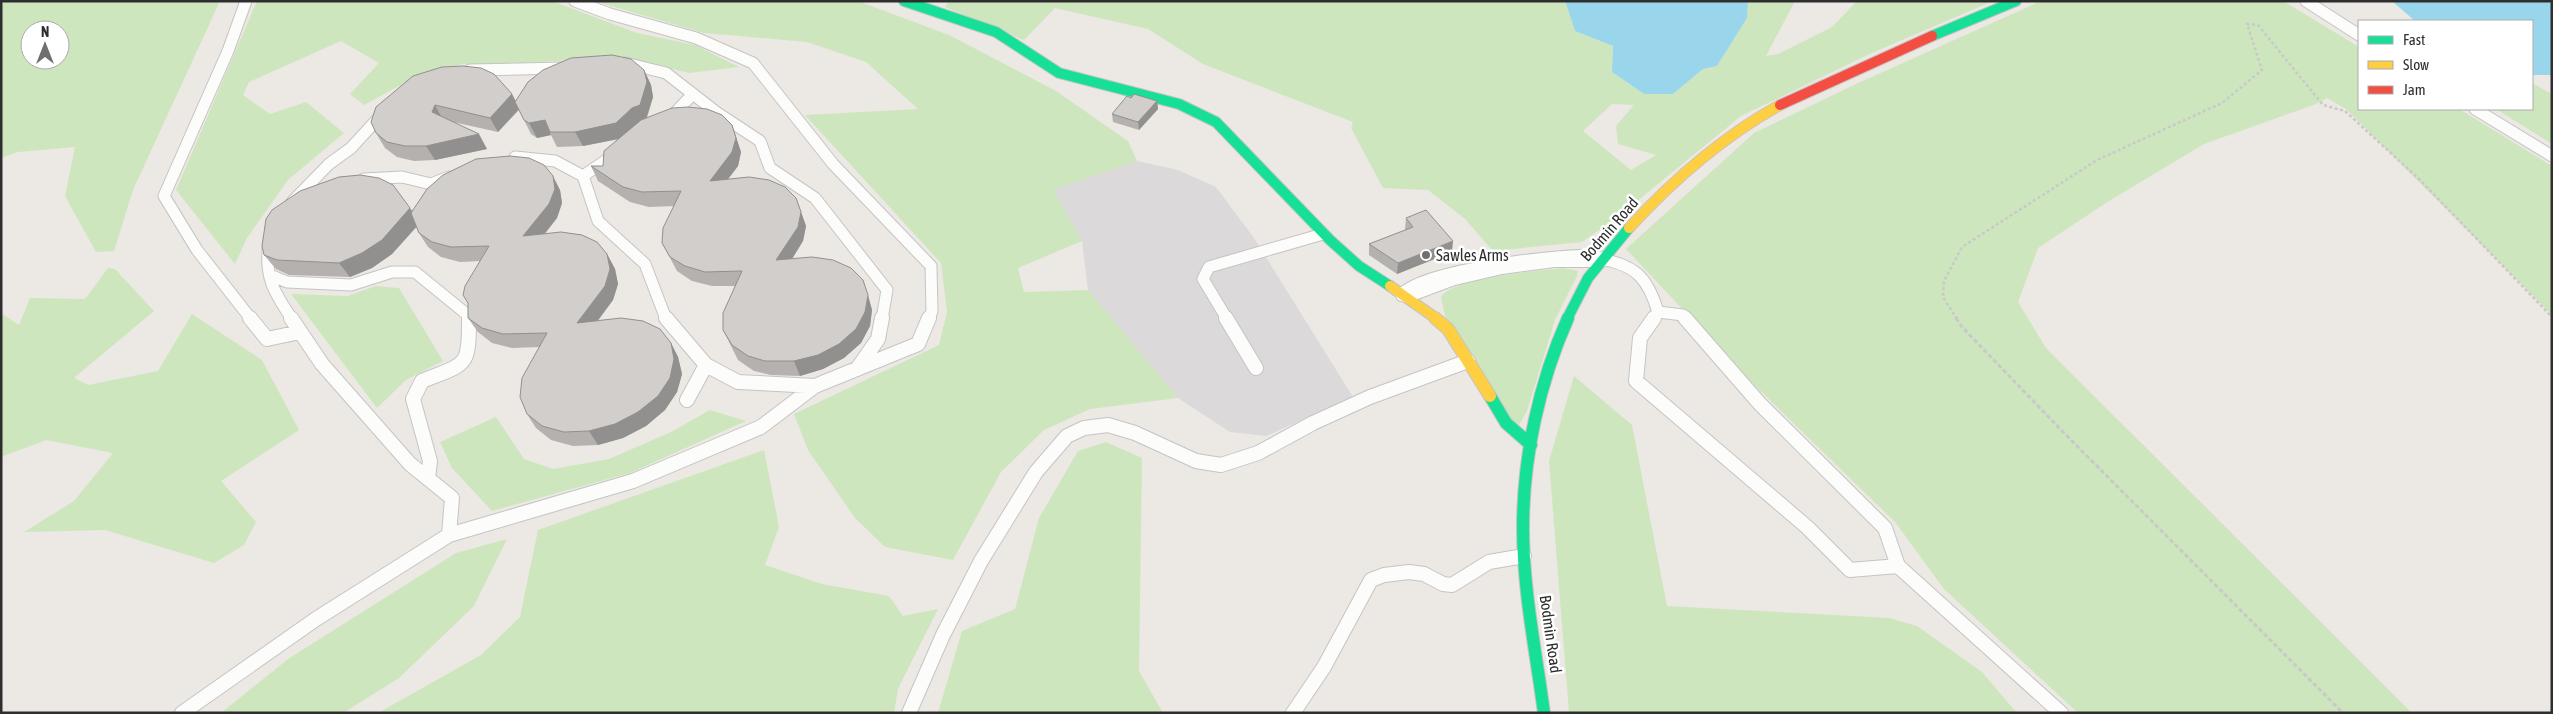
<svg xmlns="http://www.w3.org/2000/svg" width="2553" height="714" font-family="'Asap Condensed',sans-serif">
	<style>
		.industrial { fill: #dcd9db }
		.green { fill: #cee6be; fill-rule: evenodd }
		.water { fill: #99d6ec }
		.lines { fill: none; stroke-linecap: round; stroke-linejoin: round }
		.lane-far1-casing { stroke: #c5c4c5; stroke-width: 13 }
		.lane-casing { stroke: #c5c4c5; stroke-width: 16 }
		.street-casing { stroke: #c5c4c5; stroke-width: 2 }
		.fast-far1-casing { stroke: #c5c4c5; stroke-width: 12 }
		.fast-casing { stroke: #c5c4c5; stroke-width: 14 }
		.slow-far1-casing { stroke: #c5c4c5; stroke-width: 12 }
		.slow-casing { stroke: #c5c4c5; stroke-width: 14 }
		.jam-casing { stroke: #c5c4c5; stroke-width: 12 }
		.path-far1 { stroke: #c9c9c8; stroke-width: 2.5; stroke-dasharray: 3 2.5; stroke-linecap: butt }
		.path { stroke: #c9c9c8; stroke-width: 3; stroke-dasharray: 4.5 2.5; stroke-linecap: butt }
		.lane-far1 { stroke: #fcfcfb; stroke-width: 11 }
		.lane { stroke: #fcfcfb; stroke-width: 14 }
		.street { fill: #fcfcfb; fill-rule: evenodd }
		.fast-far1 { stroke: #16e098; stroke-width: 10 }
		.fast { stroke: #16e098; stroke-width: 12 }
		.slow-far1 { stroke: #ffcf43; stroke-width: 10 }
		.slow { stroke: #ffcf43; stroke-width: 12 }
		.jam { stroke: #f24e42; stroke-width: 10 }
		.wall { fill: #b4b1af }
		.shaded-wall { fill: #92908e }
		.building { fill: #d1cecb; stroke: #92908e }
		.poi-dot { fill: #706f6e; stroke: #fff; stroke-width: 2 }
		.labels { text-anchor: middle; dominant-baseline: central; stroke-width: 5; stroke-linejoin: round; paint-order: stroke }
		.street-label { font-size: 16px; fill: #2e2e2e; stroke: #fff }
		.poi-label { font-size: 16px; fill: #2e2e2e; stroke: #fff; text-anchor: start }
	</style>
	<rect width="100%" height="100%" fill="#ece8e4"/>
	<!-- industrial -->
	<path class="industrial" d="M1137,161L1178,170L1216,187L1254,238L1353,397L1266,436L1230,432L1178,398L1088,290L1082,241L1053,190Z"/>
	<!-- green -->
	<path class="green" d="M1,1H220L133,190L114,251L96,252L65,196L75,147L18,152L1,158ZM30,30H60V60H30Z
		M257,1H552L637,33L695,45L739,67L689,73L619,56L516,64H464L449,67L397,87L364,105L350,94L379,63L341,41L249,82L243,95L270,114L306,102L344,133L288,180L247,238L235,264L176,190Z
		M594,1H858L949,35L1056,91L1128,141L1137,161L1053,190L1082,241L1018,268L1024,292L1088,290L1178,398L1090,409L1044,430L1001,472L953,560L885,547L855,518L808,450L794,414L939,345L947,312L941,263L805,115L918,109L866,62L807,42L704,33Z
		M949,1H1565L1575,31L1613,46L1612,72L1644,94H1673L1703,69L1717,66L1747,18L1748,1H1795L1766,56L1778,54L1832,27L1857,1H1993L1872,53L1741,116L1614,220L1582,242L1493,251L1465,219L1428,190L1383,188L1351,128L1353,122L1203,64L1148,29L1055,8L1024,40L945,7ZM1612,104L1634,105L1616,126L1618,144L1656,155L1631,170L1583,131Z
		M2041,1H2283L2359,47V109H2459L2552,166V315L2346,109L2327,98L2316,104L2204,144L2109,201L2038,248L2018,302L2046,348L2412,713H2078L1944,589L1895,522L1746,377L1626,249L1754,133L1856,84Z
		M2532,83L2552,94V144L2496,109H2532Z
		M108,268L115,269L154,311L74,378L88,385L158,371L192,314L262,360L299,430L221,481L256,522L244,545L214,563L105,530L24,532L74,501L113,453L46,440L1,457V313L19,325L30,298L85,299Z
		M1563,268L1578,271L1577,276L1555,320L1527,411L1515,432L1448,329L1441,297C1454,277 1538,271 1563,268Z
		M376,286L399,288L443,361L406,380L377,408L291,294L348,296Z
		M1574,376L1632,425L1667,606L1889,618L1917,626L1982,672L2017,713H1569L1549,461Z
		M710,410L746,421L630,473L492,511L452,468L440,442L496,417L524,459L553,469L609,459L671,432Z
		M1106,442L1142,458L1139,671L1163,713H938L962,631L1015,609L1039,518L1078,451Z
		M764,450L779,527L765,565L822,584L889,596L903,616L938,609L898,689L894,713H378L481,655L520,617L538,530Z
		M507,539L474,606L399,678L343,713H221L288,659L456,553Z"/>
	<!-- water -->
	<path class="water" d="M1565,1H1748L1747,18L1717,66L1703,69L1673,94H1644L1612,72L1613,46L1575,31Z
		M2392,1H2552V75H2532V21H2415Z"/>
	<g class="lines">
		<!-- lane-far1 casing -->
		<g class="lane-far1-casing">
			<path id="lane-far1" d="M246,1L228,51L164,196L197,250L251,319
				M575,1L610,14L696,38L753,63L833,164L931,266L932,311L929,319
				M2306,1L2359,35
				M625,63L666,73L716,112L760,141L770,168L815,198L887,290L882,319
				M470,70L563,68
				M2475,109L2552,156
				M669,119L693,94
				M515,157L555,161L583,176L598,221L645,264L666,319
				M583,176L618,152
				M364,179L402,177L431,184L449,177
				M292,202L329,164L351,148L383,113
				M269,241C264,276 273,291 292,319
				M1602,259C1637,266 1648,279 1658,312L1653,319
				M270,275L287,282L351,285L392,272H415L469,316V319
				M1658,312L1683,315L1687,319
				M1227,319L1203,279L1209,267L1323,234"/>
		</g>
		<!-- lane casing -->
		<g class="lane-casing">
			<path id="lane" d="M250,318L267,339L300,332
				M291,318L322,364L410,464L452,498L449,535
				M666,318L706,365L738,382L815,386
				M1226,318L1256,368
				M1654,318L1640,338L1636,381L1807,527L1850,570L1898,566
				M1685,318L1760,404L1885,528L1898,566L2061,713
				M857,369L878,339L882,318
				M687,400L706,365
				M428,479L430,461L413,399L422,381C467,363 469,368 469,318
				M182,713L316,619L449,535L633,481L761,427L815,386L918,344L929,318
				M909,713L943,635L981,561L1036,472L1067,436L1084,428L1108,425L1135,433L1196,461L1221,465L1258,453L1313,423L1370,397L1468,361
				M1293,713L1324,667L1371,580L1384,575L1409,572L1424,574L1443,584L1452,585L1489,562L1524,556"/>
		</g>
		<!-- street casing -->
		<g class="street-casing">
			<path id="street" d="M1580,250L1610,253L1614,259L1610,265L1602,267H1555L1502,274L1455,285L1407,303L1398,300L1395,294C1411,265 1546,251 1580,250Z"/>
		</g>
		<!-- fast-far1 casing -->
		<g class="fast-far1-casing">
			<path id="fast-far1" d="M904,1L996,32L1059,73L1179,104L1216,122L1330,240L1359,266L1390,286
				M1932,36L2016,1
				M1567,319L1588,278L1629,228"/>
		</g>
		<!-- fast casing -->
		<g class="fast-casing">
			<path id="fast" d="M1490,396L1506,423L1531,445
				M1544,713C1536,652 1523,590 1523,528C1523,457 1539,383 1568,318"/>
		</g>
		<!-- slow-far1 casing -->
		<g class="slow-far1-casing">
			<path id="slow-far1" d="M1629,228C1674,179 1722,137 1780,105
				M1390,286L1437,319"/>
		</g>
		<!-- slow casing -->
		<g class="slow-casing">
			<path id="slow" d="M1435,318L1448,329L1490,396"/>
		</g>
		<!-- jam casing -->
		<g class="jam-casing">
			<path id="jam" d="M1780,105L1932,36"/>
		</g>
		<!-- path-far1 -->
		<path class="path-far1" d="M1957,319L1943,297L1944,281L1962,247L2097,160L2222,103L2262,70L2247,24L2258,25L2323,105L2345,111L2420,180L2552,317"/>
		<!-- path -->
		<path class="path" d="M1956,318L1962,327L2066,435L2343,713"/>
		<!-- lane-far1 -->
		<use href="#lane-far1" class="lane-far1"/>
		<!-- lane -->
		<use href="#lane" class="lane"/>
		<!-- street -->
		<use href="#street" class="street"/>
		<!-- fast-far1 -->
		<use href="#fast-far1" class="fast-far1"/>
		<!-- fast -->
		<use href="#fast" class="fast"/>
		<!-- slow-far1 -->
		<use href="#slow-far1" class="slow-far1"/>
		<!-- slow -->
		<use href="#slow" class="slow"/>
		<!-- jam -->
		<use href="#jam" class="jam"/>
	</g>
	<!-- wall -->
	<path class="wall" d="M644,70L651,85L653,97L647,118L732,125L741,152L738,166L728,179L796,198L806,226L803,241L792,259L863,280L872,310L870,326L861,343L844,358L823,369L800,376L771,375L754,371L738,360L723,330L735,286H712L692,281L677,271L662,243L674,206L649,207L630,202L598,181L591,166H603L619,139L583,146L557,147L551,135L537,138L531,134L519,110L498,132L453,122L487,149L435,160L414,161L397,157L385,148L376,133V107L512,94L516,101Z
		M1131,98L1157,101L1158,109L1139,130L1113,122L1112,114Z
		M560,190L562,203L557,218L545,234L607,254L615,269L618,284L613,300L598,321L671,343L678,357L682,374L677,392L665,410L646,426L623,438L598,445L573,446L551,440L536,428L527,414L539,347L512,348L492,343L478,332L468,318L480,261L460,262L441,257L428,247L419,233L416,227L392,254L372,268L350,277L289,275L276,269L264,255L412,210Z
		M1406,218L1452,252L1397,274L1369,255V244L1405,230Z"/>
	<!-- shaded-wall -->
	<path class="shaded-wall" d="M644,70L651,85L653,97L646,119L623,138L583,146L575,132Z
		M512,94L519,109L498,132L490,118Z
		M1157,101L1158,109L1139,130L1138,122Z
		M435,105L443,120L432,112Z
		M545,120L551,135L537,138L529,123Z
		M732,125L741,152L738,166L716,195L710,181Z
		M479,134L487,149L435,160L426,146Z
		M553,176L560,190L562,203L557,218L531,250L523,236Z
		M796,198L806,226L803,241L782,275L776,260Z
		M410,208L420,223L392,254L372,268L350,277L339,263Z
		M1453,241L1452,252L1397,274L1398,263Z
		M607,254L615,269L618,284L613,300L585,337L577,323Z
		M868,295L872,310L870,326L861,343L844,358L823,369L800,376L794,361Z
		M671,343L678,357L682,374L677,392L665,410L646,426L623,438L598,445L589,431Z"/>
	<!-- building -->
	<path class="building" d="M612,55L631,59L644,70L647,82L640,105L632,108L616,123L575,132H550L545,120L529,123L524,120L515,102L528,82L543,70L571,58Z
		M463,66L481,68L494,74L512,94L490,118L435,105L432,112L479,134L426,146H405L387,142L376,133L371,122L376,107L413,76L442,67Z
		M1134,94L1157,101L1138,122L1112,114L1127,96L1131,98Z
		M688,107L707,109L722,115L732,125L736,138L732,152L710,181L749,177L769,180L785,187L796,198L801,212L798,227L776,260L812,257L833,260L851,268L863,280L868,295L865,312L856,329L839,344L818,355L794,361H765L748,356L732,345L723,330V313L742,271L705,272L685,266L670,257L662,243L663,228L681,191L642,192L623,187L591,166H603L604,151L641,120L672,108Z
		M510,156L529,158L544,165L553,176L555,189L549,204L523,236L561,232L582,235L597,242L607,254L610,269L605,286L577,323L621,318L643,321L660,329L671,343L674,359L670,378L658,396L638,412L615,424L589,431L564,432L542,426L527,414L520,397L522,378L547,333L503,334L482,328L468,318V303L463,295L465,286L489,246L451,247L432,242L419,233L411,213L427,189L443,175L476,159Z
		M360,175L379,178L393,185L410,208L382,240L362,253L339,263L277,260L264,255L262,246L266,219L272,210L300,191L339,177Z
		M1426,210L1453,241L1398,263L1369,244L1413,227L1406,218Z"/>
	<!-- markers -->
	<circle class="poi-dot" cx="1426" cy="255" r="5"/>
	<g class="labels">
		<!-- street labels -->
		<g class="street-label">
			<text transform="translate(1609 229) rotate(-49)">Bodmin Road</text>
			<text transform="translate(1551 634) rotate(82)">Bodmin Road</text>
		</g>
		<!-- poi labels -->
		<g class="poi-label">
			<text x="1436" y="255">Sawles Arms</text>
		</g>
	</g>
	<!-- border -->
	<rect width="2553" height="714" fill="none" stroke="#2e2e2e" stroke-width="5"/>
	<!-- legend -->
	<rect x="2358" y="20" width="175" height="90" fill="#ffffff" stroke="#ababab"/>
	<rect x="2368" y="36" width="25" height="8" fill="#16e098" stroke="#ababab"/>
	<text x="2403" y="45" font-size="15" fill="#2e2e2e">Fast</text>
	<rect x="2368" y="61" width="25" height="8" fill="#ffcf43" stroke="#ababab"/>
	<text x="2403" y="70" font-size="15" fill="#2e2e2e">Slow</text>
	<rect x="2368" y="86" width="25" height="8" fill="#f24e42" stroke="#ababab"/>
	<text x="2403" y="95" font-size="15" fill="#2e2e2e">Jam</text>
	<!-- north arrow -->
	<g transform="translate(45 45)"><circle r="24" fill="#ffffff" stroke="#ababab"/>
	<path d="M0-4L9 19L0 12L-9 19Z" fill="#706f6e"/>
	<text y="-8" font-size="14" font-weight="bold" text-anchor="middle" fill="#2e2e2e">N</text>
	</g>
</svg>
